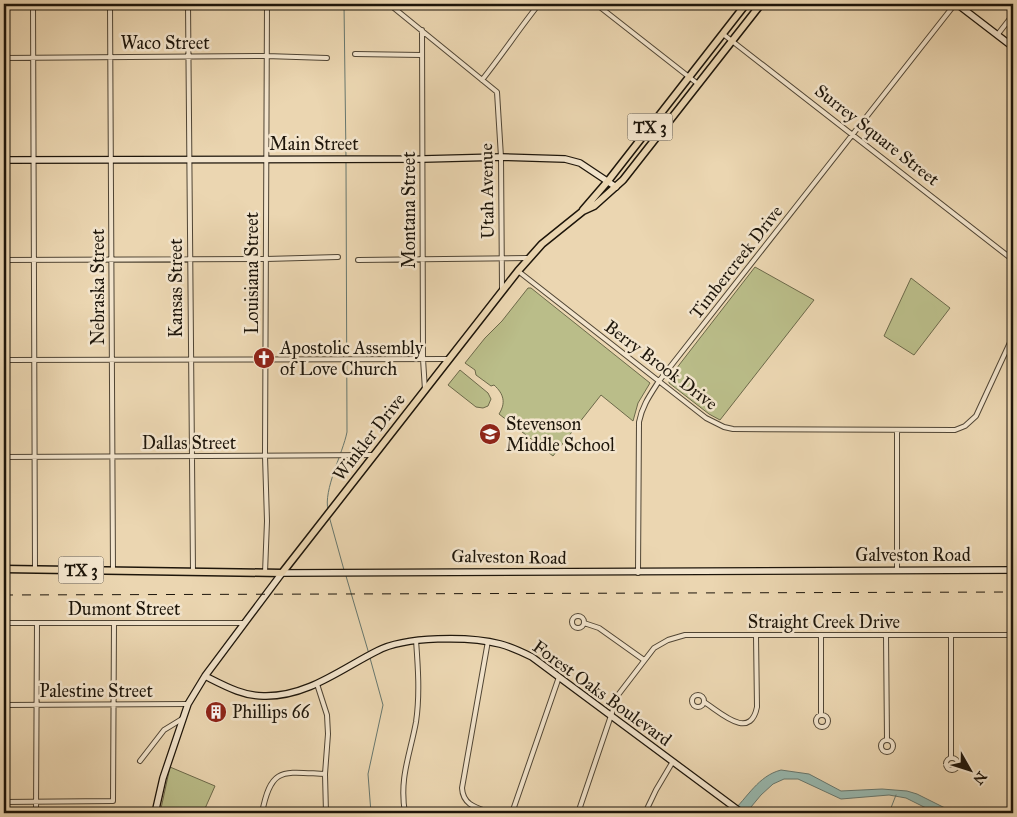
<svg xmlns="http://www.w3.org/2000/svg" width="1017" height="817" font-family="'IM FELL Great Primer',serif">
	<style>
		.green { fill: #babd89; stroke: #6c694a }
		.water { fill: #98b9b0; stroke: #67776e }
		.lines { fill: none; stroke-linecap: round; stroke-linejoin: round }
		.stream { stroke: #67776e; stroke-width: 1 }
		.street-casing { stroke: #504534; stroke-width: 6 }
		.secondary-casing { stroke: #1d150a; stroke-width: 8 }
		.primary-casing { stroke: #1d150a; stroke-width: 9 }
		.street { stroke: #f2e4cc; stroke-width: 4 }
		.secondary { stroke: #f2e4cc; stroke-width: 5.5 }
		.primary { stroke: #ebd6b1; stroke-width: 6 }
		.rail { stroke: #1d150a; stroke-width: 1; stroke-dasharray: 9 9; stroke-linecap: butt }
		.labels { text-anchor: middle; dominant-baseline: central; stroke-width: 5; stroke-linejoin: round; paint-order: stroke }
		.shield { fill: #f2e4cc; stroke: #5d5344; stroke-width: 1 }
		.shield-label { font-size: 16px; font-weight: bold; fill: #1d150a }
		.street-label { font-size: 18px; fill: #1d150a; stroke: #f2e4cc }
		.poi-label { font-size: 18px; fill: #1d150a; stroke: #f2e4cc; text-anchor: start }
	</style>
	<rect width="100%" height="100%" fill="#ebd6b1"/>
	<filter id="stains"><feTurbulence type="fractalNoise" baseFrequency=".004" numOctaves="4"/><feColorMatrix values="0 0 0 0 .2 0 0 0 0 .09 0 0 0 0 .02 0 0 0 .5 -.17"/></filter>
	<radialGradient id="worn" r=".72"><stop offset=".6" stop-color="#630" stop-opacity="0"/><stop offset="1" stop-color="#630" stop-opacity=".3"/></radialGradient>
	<!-- green -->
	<path class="green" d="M755,267L814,300L720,420L709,414L669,383V378Z
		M911,278L950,308L914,355L884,336Z
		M528,288H531L650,383L638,403L633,421L601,395L553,456L499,414C506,403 504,394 494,385L491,386L476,375L475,370L465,363L485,338L502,321Z
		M460,370L488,393L491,399L488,406L483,408L476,407L448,385Z
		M170,767L215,786L203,813H160Z"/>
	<!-- water -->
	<path class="water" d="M781,770L809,774L841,791L882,789L907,791L917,794L955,813H936L906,798L889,795L841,799L798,779H784L773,784L761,795L746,813H731C748,797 758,776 781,770Z"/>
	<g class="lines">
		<!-- stream -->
		<path class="stream" d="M344,4L346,158
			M328,510C323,490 343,453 347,432L346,162
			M329,516L344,570
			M346,576L369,654
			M370,658L383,705L368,774L371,813
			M889,813L896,795"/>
		<!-- street casing -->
		<g class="street-casing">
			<path id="street" d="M33,4L35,570
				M110,4L113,571
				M188,4L193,572
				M389,4L497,92L501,157L502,289
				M596,4L698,84
				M1011,4L1013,8
				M422,30L423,359L425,390
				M723,34L1013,260
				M998,34L1012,16L1013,11
				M355,54L421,55
				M4,58L266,56L327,58
				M482,80C502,55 519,29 539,4
				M1011,138L1013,139
				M4,260L266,259L338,257
				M358,260L528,258
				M518,271L706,418L724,427L733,429L955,430L965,426L976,416L1013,336
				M4,360L449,359
				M4,457L374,455
				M897,570V431
				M265,573L267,521L265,456L267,4
				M638,573L639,422C642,406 650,395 659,381L955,4
				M572 622a6 6 0 1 1 12 0a6 6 0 1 1-12 0Z
				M4,623H244
				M584,623L599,628L644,660
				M821,635V715
				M886,635L887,740
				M951,635V758
				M488,641L462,788C463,806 478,808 492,813
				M317,684L327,715L328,734L325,774L326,813
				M692 701a6 6 0 1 1 12 0a6 6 0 1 1-12 0Z
				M704,702C719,711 750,742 757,707L756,636
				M4,705L188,704
				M816 721a6 6 0 1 1 12 0a6 6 0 1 1-12 0Z
				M881 746a6 6 0 1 1 12 0a6 6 0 1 1-12 0Z
				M1013,752L1012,756L1013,760
				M946 764a6 6 0 1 1 12 0a6 6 0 1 1-12 0Z
				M140,761L164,730L182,719
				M4,802L113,801L114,623
				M36,813L37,623
				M262,813C271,766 283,772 325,774
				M405,813C399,778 410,755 416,722C420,695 418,667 416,640
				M512,813L559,677
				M578,813L618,695L654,648L668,640L685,635H1013
				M645,813L656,790L672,763"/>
		</g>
		<!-- secondary casing -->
		<g class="secondary-casing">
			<path id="secondary" d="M957,4L1013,47
				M4,160L423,159L501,157L565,159L580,163L616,187
				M205,676C223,685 244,697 266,696C308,696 341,669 377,651C405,636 470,636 500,644C512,647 522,652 532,657L742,813
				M155,813L163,778L188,704L205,676L282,573L1013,570"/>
		</g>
		<!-- primary casing -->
		<g class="primary-casing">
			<path id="primary" d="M583,210L608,181L746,4
				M4,569L282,573L518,271L542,244L583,211L594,206L623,180L761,4"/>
		</g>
		<!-- street -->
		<use href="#street" class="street"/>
		<!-- secondary -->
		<use href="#secondary" class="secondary"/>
		<!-- primary -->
		<use href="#primary" class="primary"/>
		<!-- rail -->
		<path class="rail" d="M4,595L1013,592"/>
	</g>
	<!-- icons -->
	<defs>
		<g id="church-disc" transform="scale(1.125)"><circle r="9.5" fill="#8f2418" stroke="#f2e4cc"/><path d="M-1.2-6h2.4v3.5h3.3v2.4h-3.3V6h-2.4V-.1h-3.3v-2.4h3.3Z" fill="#fff"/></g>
		<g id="school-disc" transform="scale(1.125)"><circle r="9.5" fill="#8f2418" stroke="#f2e4cc"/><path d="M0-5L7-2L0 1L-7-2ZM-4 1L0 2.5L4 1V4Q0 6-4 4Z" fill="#fff"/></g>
		<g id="building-disc" transform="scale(1.125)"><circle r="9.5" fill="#8f2418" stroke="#f2e4cc"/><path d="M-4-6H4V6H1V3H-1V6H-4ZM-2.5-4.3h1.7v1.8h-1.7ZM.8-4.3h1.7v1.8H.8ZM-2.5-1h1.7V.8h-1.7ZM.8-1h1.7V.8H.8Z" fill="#fff"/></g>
	</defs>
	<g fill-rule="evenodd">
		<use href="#church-disc" x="264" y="358"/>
		<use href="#school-disc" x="490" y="434"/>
		<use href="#building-disc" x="216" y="712"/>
	</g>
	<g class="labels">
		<!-- shield labels -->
		<g class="shield">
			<rect x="627.5" y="113.5" width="45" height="27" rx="4"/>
			<rect x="58.5" y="556.5" width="45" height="27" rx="4"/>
		</g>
		<g class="shield-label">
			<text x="650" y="127">TX 3</text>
			<text x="81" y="570">TX 3</text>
		</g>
		<!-- street labels -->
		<g class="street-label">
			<text x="165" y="43">Waco Street</text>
			<text transform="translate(877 135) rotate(38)">Surrey Square Street</text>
			<text x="314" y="144">Main Street</text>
			<text transform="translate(487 191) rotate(-91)">Utah Avenue</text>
			<text transform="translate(409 210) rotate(-90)">Montana Street</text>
			<text transform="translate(736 262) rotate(-52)">Timbercreek Drive</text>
			<text transform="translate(252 273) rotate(-90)">Louisiana Street</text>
			<text transform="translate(98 287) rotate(-90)">Nebraska Street</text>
			<text transform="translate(176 288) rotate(-90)">Kansas Street</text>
			<text transform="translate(661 365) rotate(37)">Berry Brook Drive</text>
			<text transform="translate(369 437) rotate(-52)">Winkler Drive</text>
			<text x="189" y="443">Dallas Street</text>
			<text x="913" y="555">Galveston Road</text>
			<text transform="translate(509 557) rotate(1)">Galveston Road</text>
			<text x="124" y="609">Dumont Street</text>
			<text x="824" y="622">Straight Creek Drive</text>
			<text x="96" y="691">Palestine Street</text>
			<text transform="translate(602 693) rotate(36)">Forest Oaks Boulevard</text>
		</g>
		<!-- poi labels -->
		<g class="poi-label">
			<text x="280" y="348">Apostolic Assembly<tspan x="280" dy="21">of Love Church</tspan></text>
			<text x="506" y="424">Stevenson<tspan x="506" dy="21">Middle School</tspan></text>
			<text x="232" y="712">Phillips 66</text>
		</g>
	</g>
	<!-- margin -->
	<rect width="1017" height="817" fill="none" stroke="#ebd6b1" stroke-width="20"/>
	<rect x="5" y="5" width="1007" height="807" fill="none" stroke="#1d150a" stroke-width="2.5"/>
	<rect x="10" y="10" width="997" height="797" fill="none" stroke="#1d150a"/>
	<!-- north arrow -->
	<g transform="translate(970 770) rotate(129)" stroke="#f2e4cc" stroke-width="4" paint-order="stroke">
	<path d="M0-4L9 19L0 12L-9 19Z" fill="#1d150a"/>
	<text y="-8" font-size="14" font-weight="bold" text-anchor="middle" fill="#1d150a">N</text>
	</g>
	<rect width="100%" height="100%" filter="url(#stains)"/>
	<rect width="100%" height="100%" fill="url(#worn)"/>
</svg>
